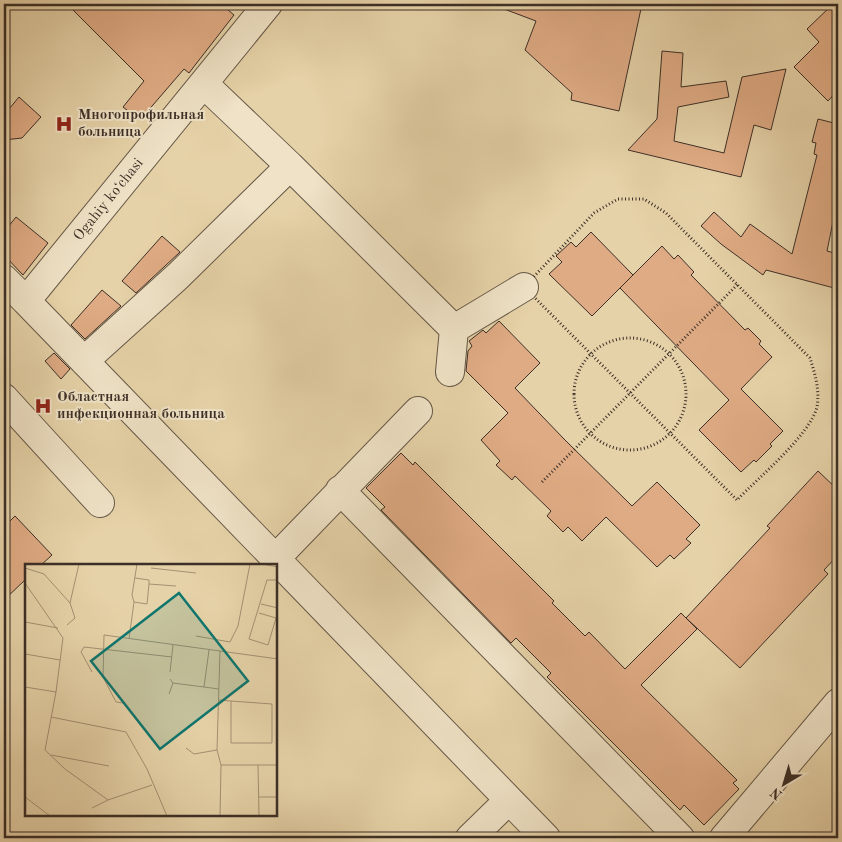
<svg xmlns="http://www.w3.org/2000/svg" width="842" height="842" font-family="'Old Standard TT',serif">
	<style>
		.building { fill: #dfab84; stroke: #3c2f27 }
		.lines { fill: none; stroke-linecap: round; stroke-linejoin: round }
		.minor-casing { stroke: #665847; stroke-width: 30 }
		.path { stroke: #3c2f27; stroke-width: 3; stroke-dasharray: 1 2.5; stroke-linecap: butt }
		.minor { stroke: #efe2c6; stroke-width: 28 }
		.labels { text-anchor: middle; dominant-baseline: central; stroke-width: 4; stroke-linejoin: round; paint-order: stroke }
		.poi-label { font-size: 15px; font-weight: bold; fill: #3c2f27; stroke: #efe2c6; text-anchor: start }
		.street-label { font-size: 15px; fill: #3c2f27; stroke: #efe2c6 }
		.inset-road { fill: none; stroke: #a29174; stroke-width: 1 }
		.view { fill: #0f766e; fill-opacity: 0.15; stroke: #0f766e; stroke-width: 2.5 }
		.inset-edge { fill: none; stroke: #3c2f27; stroke-width: 2.5 }
	</style>
	<rect width="100%" height="100%" fill="#e6d2a8"/>
	<filter id="stains"><feTurbulence type="fractalNoise" baseFrequency=".004" numOctaves="4"/><feColorMatrix values="0 0 0 0 .2 0 0 0 0 .09 0 0 0 0 .02 0 0 0 .5 -.17"/></filter>
	<radialGradient id="worn" r=".72"><stop offset=".6" stop-color="#630" stop-opacity="0"/><stop offset="1" stop-color="#630" stop-opacity=".3"/></radialGradient>
	<!-- building -->
	<path class="building" d="M67,4H221L234,15L189,73L184,69L140,120L123,107L144,81Z
		M496,4H642L619,111L571,100L572,93L525,50L536,21L496,6Z
		M833,4H838V90L828,101L794,67L819,42L807,29Z
		M662,51L683,53L681,87L726,81L729,97L678,107L674,141L724,153L742,77L786,69L771,130L754,125L741,177L628,150L657,119Z
		M19,97L41,117L22,138L4,140V115Z
		M818,119L838,124V197L827,251L838,254V289L766,270L763,275L721,244L701,226L714,212L741,237L750,224L792,254L817,155L814,154L816,143L812,142Z
		M16,217L48,243L23,275L4,255V232Z
		M591,232L633,275L592,316L549,274L562,262L556,256L571,242L576,247Z
		M162,236L180,252L136,293L122,281Z
		M662,246L674,259L678,255L694,272L691,275L745,330L748,328L761,341L759,344L772,357L741,389L783,431L770,444L772,446L756,462L754,460L741,472L699,430L729,400L620,288Z
		M102,290L121,306L85,339L71,325Z
		M499,321L540,363L515,388L565,440L632,506L657,482L700,525L686,539L691,543L674,559L670,555L657,567L606,517L582,541L568,527L563,532L547,516L551,511L515,476L512,480L496,465L500,461L481,440L508,413L466,371L468,351L472,346L469,341L483,330L486,333Z
		M54,353L70,369L61,379L45,361Z
		M401,453L413,465L415,462L554,601L552,603L585,636L589,632L625,669L681,613L697,629L641,685L737,780L733,783L739,789L704,825L684,805L680,810L547,677L551,673L516,638L511,643L381,510L385,507L366,488Z
		M818,471L838,490V555L824,570L828,574L740,668L686,618L770,528L767,526Z
		M15,516L52,555L40,566H26V579L4,600V527Z"/>
	<g class="lines">
		<!-- minor casing -->
		<g class="minor-casing">
			<path id="minor" d="M204,84L290,166
				M4,279L26,301L268,4
				M26,301L546,838
				M84,361L178,276L290,166L454,329
				M450,372L454,329L524,287
				M4,398L100,503
				M340,490L680,838
				M275,559L418,411
				M470,838L509,800
				M724,838L838,703"/>
		</g>
		<!-- path -->
		<path class="path" d="M618,199H644L666,213L810,358C815,374 820,390 817,407C810,435 758,478 737,500L524,287L594,213Z
			M574 394a56 56 0 1 1 112 0a56 56 0 1 1-112 0Z
			M542,482L738,284"/>
		<!-- minor -->
		<use href="#minor" class="minor"/>
	</g>
	<!-- icons -->
	<defs>
		<g id="hospital-bare" transform="scale(1.35)"><path d="M-5-5h3v3.5h4V-5h3V5h-3V1.5h-4V5h-3Z" fill="#8f2418" stroke="#efe2c6" stroke-width="2.5" paint-order="stroke"/></g>
	</defs>
	<g fill-rule="evenodd">
		<use href="#hospital-bare" x="64" y="124"/>
		<use href="#hospital-bare" x="43" y="406"/>
	</g>
	<g class="labels">
		<!-- poi labels -->
		<g class="poi-label">
			<text x="78" y="115">Многопрофильная<tspan x="78" dy="17">больница</tspan></text>
			<text x="57" y="397">Областная<tspan x="57" dy="17">инфекционная больница</tspan></text>
		</g>
		<!-- street labels -->
		<g class="street-label">
			<text transform="translate(109 200) rotate(-51)">Ogahiy koʻchasi</text>
		</g>
	</g>
	<!-- overview -->
	<g transform="translate(25 564)">
		<rect width="252" height="252" fill="#e6d2a8"/>
		<path class="inset-road" d="M112,0L107,31L109,38L122,40L124,20M237,0L253,3M0,4L19,10L45,39M126,4L171,9M110,14L124,16V20L151,22M0,19L38,74L31,128M236,40L253,44M234,49L251,54L243,81L224,75L242,16H253M0,58L33,64M42,61L50,54L45,39L54,0M171,72L205,78L213,62L225,0M104,75L109,38M0,90L35,96M67,108L56,88L59,83L147,93M145,108L148,81M148,119L179,123L184,86M0,123L31,128L20,186L40,205L83,236L127,221M179,123L194,125M144,130L148,119L145,115M194,136L206,137L247,140V179H206V137M98,139L91,138L78,113L79,71L195,87M26,153L101,168L122,205L142,252M161,184L169,190L192,186M26,191L84,202M196,201H253M233,201L234,252M0,233L25,252M233,233H253M67,244L83,236M195,252L196,201L192,186L195,87L253,95"/>
		<path class="view" d="M154,29L223,117L135,185L66,97Z"/>
		<rect width="252" height="252" class="inset-edge"/>
	</g>
	<!-- margin -->
	<rect width="842" height="842" fill="none" stroke="#e6d2a8" stroke-width="20"/>
	<rect x="5" y="5" width="832" height="832" fill="none" stroke="#3c2f27" stroke-width="2.5"/>
	<rect x="10" y="10" width="822" height="822" fill="none" stroke="#3c2f27"/>
	<!-- north arrow -->
	<g transform="translate(784 784) rotate(218)" stroke="#efe2c6" stroke-width="4" paint-order="stroke">
	<path d="M0-4L9 19L0 12L-9 19Z" fill="#3c2f27"/>
	<text y="-8" font-size="14" font-weight="bold" text-anchor="middle" fill="#3c2f27">N</text>
	</g>
	<rect width="100%" height="100%" filter="url(#stains)"/>
	<rect width="100%" height="100%" fill="url(#worn)"/>
</svg>
